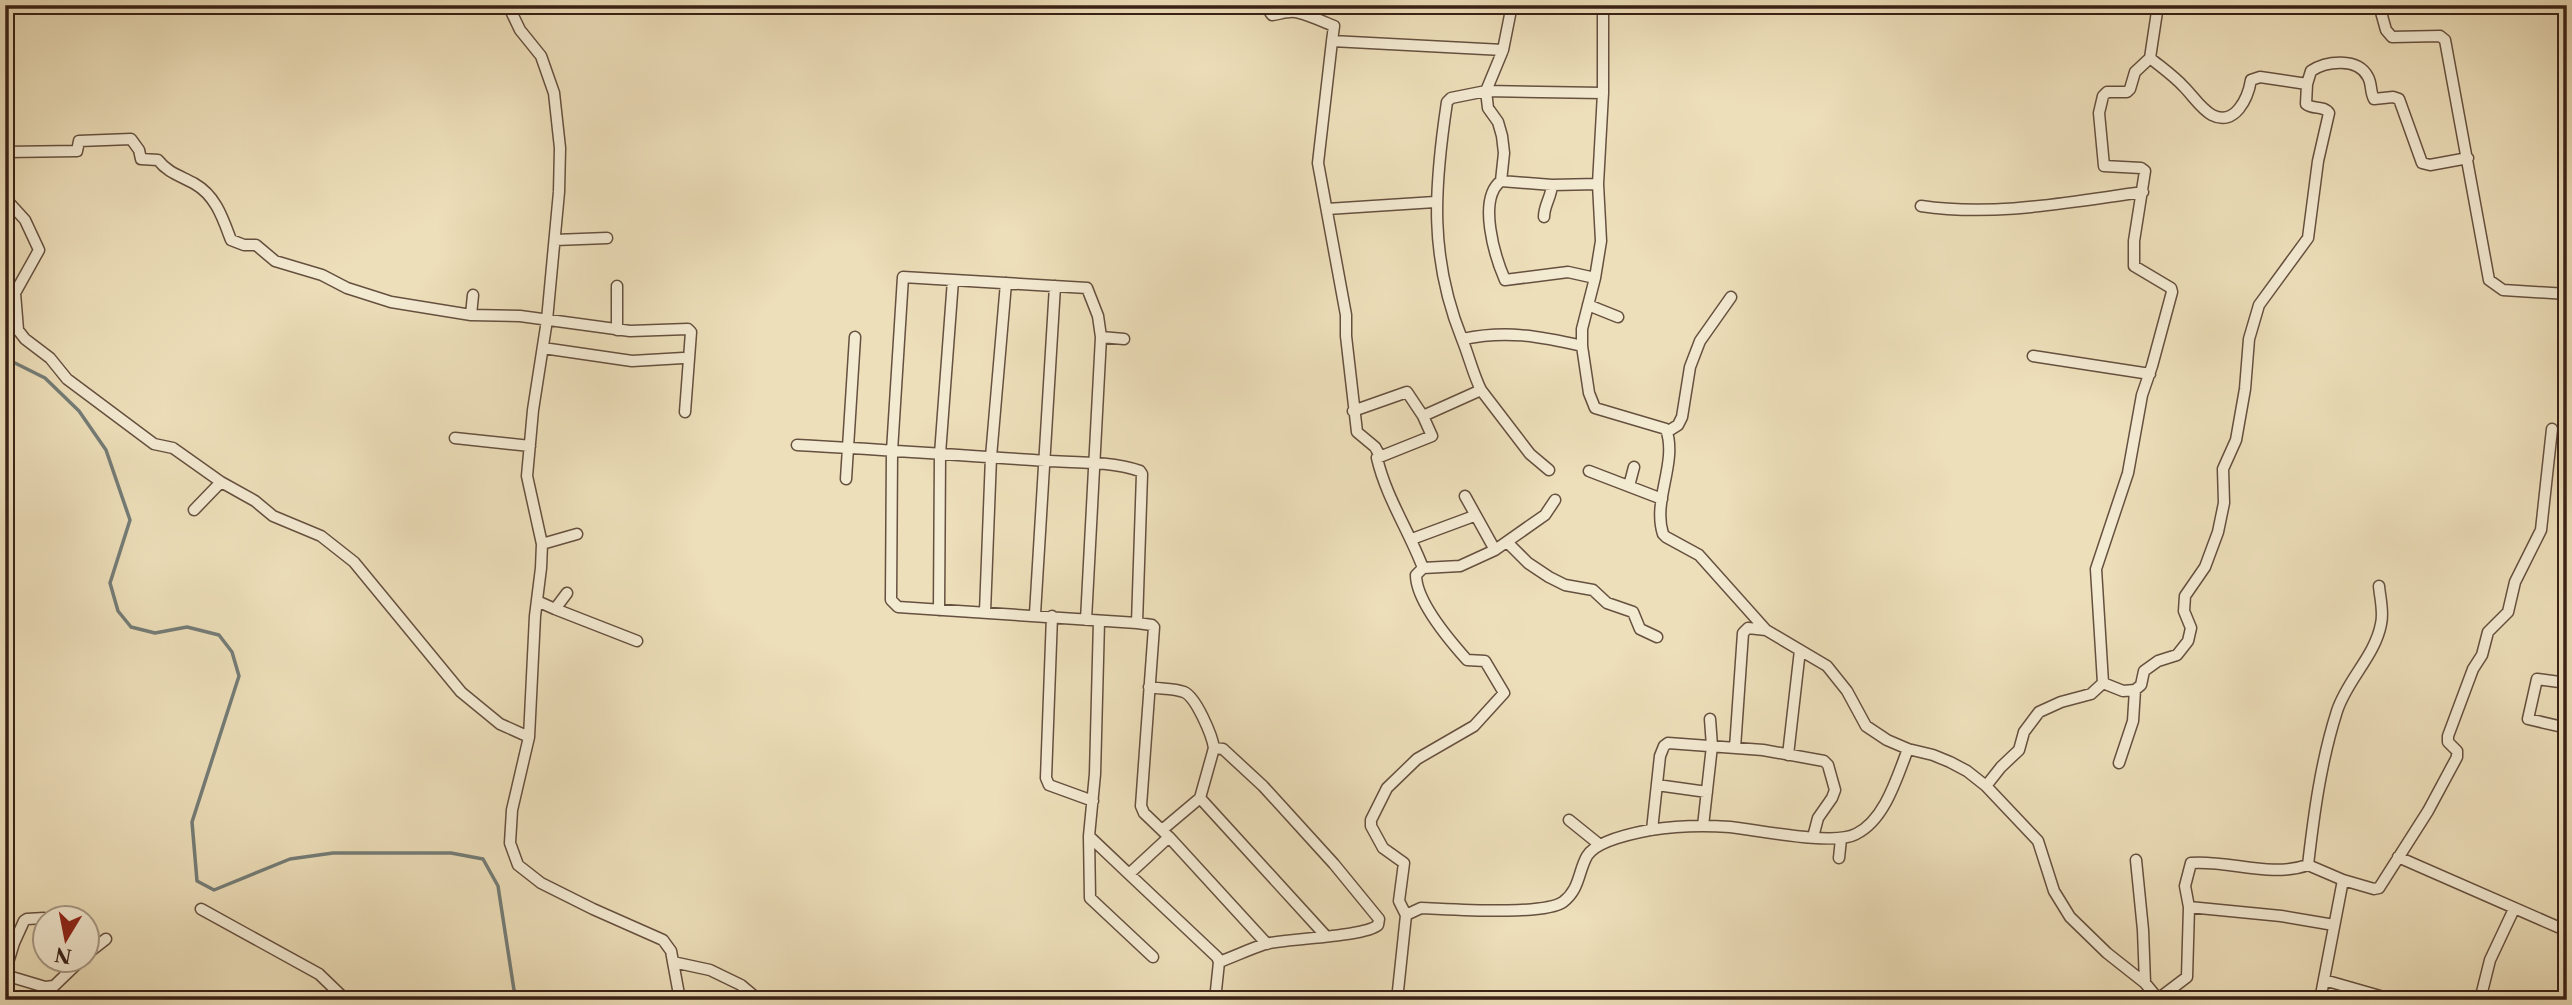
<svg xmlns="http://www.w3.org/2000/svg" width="2572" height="1005" font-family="'Libre Caslon Text',serif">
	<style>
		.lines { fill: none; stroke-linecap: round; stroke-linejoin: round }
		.stream { stroke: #747d78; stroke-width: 3.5 }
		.minor-casing { stroke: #66503f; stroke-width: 13 }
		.minor { stroke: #f3ead2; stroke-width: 10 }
	</style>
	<rect width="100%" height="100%" fill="#eddfba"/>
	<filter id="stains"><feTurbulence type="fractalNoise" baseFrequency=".00286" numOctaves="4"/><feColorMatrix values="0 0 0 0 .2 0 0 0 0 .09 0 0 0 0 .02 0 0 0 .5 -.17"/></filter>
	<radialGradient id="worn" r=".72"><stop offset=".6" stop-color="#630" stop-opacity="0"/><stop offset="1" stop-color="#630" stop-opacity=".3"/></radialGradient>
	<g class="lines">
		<!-- stream -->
		<path class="stream" d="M5,224L11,264L5,272
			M5,358L45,378L79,411L106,450L130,520L110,583L118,611L131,627L155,633L187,627L219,635L232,652L239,676L192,822L197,881L214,890L290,859L333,853H451L483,859L498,886L514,990L523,1000
			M632,1000L639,997L642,1000"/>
		<!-- minor casing -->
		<g class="minor-casing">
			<path id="minor" d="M508,5L520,30L541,56L554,93L560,148L559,192L547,320L533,410L527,476L542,544L541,568L535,616L529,737L512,810L510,843L518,865L541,883L593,909L663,940L671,951L680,1000
				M1265,5L1272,15C1280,14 1288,11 1295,12C1304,13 1324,22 1334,26L1332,41L1503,50
				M1512,5L1503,50L1486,91L1488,108L1498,122L1502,136L1504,153L1501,181L1552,185L1598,184
				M1603,5V93L1598,184L1601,241L1595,278L1582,329V346L1589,393L1595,408L1666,429C1678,463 1652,500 1663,534L1666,537L1699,555L1766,630L1827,666L1847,691L1866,726L1887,740L1908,749L1933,755L1950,762L1967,771L1986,786L2038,841L2054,891L2070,917L2107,953L2145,983L2159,1000
				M2379,5L2386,30L2392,37L2440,36L2445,40L2489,280L2503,290L2567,294
				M1332,41L1318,163L1346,315V336L1357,432L1375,447L1380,456
				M2307,84L2311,71C2326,61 2358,57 2368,77C2372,84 2370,92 2374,99L2393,97L2399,99L2422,163L2430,165L2468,158
				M5,152L77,151L79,141L131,139L139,150L141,159L158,160C168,173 181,176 195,184C216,196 223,219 231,240L244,245H256L275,261L322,275L347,288L391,302L471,315L520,316L630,331L688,329L691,332L685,412
				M1501,181C1477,199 1495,257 1505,280L1568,272L1595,278
				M5,198L25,220L39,250L15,293L18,330L25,339L50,358L67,379L154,444L173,448L221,482L255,501L273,516L321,536L354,562L461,692L500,724L529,737
				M1921,206C1995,217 2069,202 2143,192
				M1327,209L1435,202
				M1544,217C1544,205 1551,198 1552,185
				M555,240L607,238
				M617,286V330
				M1588,305L1618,317
				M471,315L473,295
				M1101,337L1124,339
				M1463,339C1506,330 1539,336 1582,346
				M543,348L632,361L683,358
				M2033,356L2150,374
				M1481,390L1530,454L1549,470
				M1353,411L1407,392L1423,416L1481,390C1473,374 1469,356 1462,339C1429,257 1434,188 1447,102L1451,98L1486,91L1603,93
				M1423,416L1432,436L1377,458C1386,497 1409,531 1423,568L1460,566L1495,550
				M1667,432L1678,425L1682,417L1690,367L1700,341L1731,297
				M455,438L530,446
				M797,445C876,449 955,455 1033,460C1066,463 1109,460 1140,471L1142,474L1137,623L898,607L891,600L892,451L903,277L1087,288L1098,316L1101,337L1086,620
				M1589,471L1662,499
				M846,479L855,337
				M1629,486L1634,467
				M1465,496L1495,550L1545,515L1555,500
				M194,510L221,482
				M1412,539L1474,516
				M1507,542L1528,563L1549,577L1565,585L1593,590L1607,603L1633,612L1640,629L1657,637
				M542,544L577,534
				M537,601L555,609L637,641
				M555,609L567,593
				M939,610L940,454L953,280
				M985,612L991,457L1006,283
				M1035,614L1055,286
				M1052,616L1046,778L1049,785L1093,801
				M1099,621L1095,774L1089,836L1129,874
				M1137,623L1152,625L1154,627L1141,806L1144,813L1169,837L1267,944
				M2103,683L2123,691L2135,690
				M2567,683L2537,679L2528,719L2567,728
				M1149,687C1159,689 1174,688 1184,692C1196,697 1212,735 1214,748
				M1735,748L1743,633L1748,628L1766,630
				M1788,755L1800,650
				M2119,763L2133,721L2135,690L2141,685L2144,671L2158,661L2177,655L2188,641L2191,628L2184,611L2185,596L2205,567L2218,532L2224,503L2223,469L2236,440L2245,389L2249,339L2259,305L2308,238L2318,161L2329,113C2324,105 2313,110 2306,104L2307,84L2260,77L2251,80C2248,98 2235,127 2212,115C2201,109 2193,96 2184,87C2174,76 2161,67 2150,58L2158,5
				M1657,785L1707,792
				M1986,786L2001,767L2019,750L2024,732L2039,712L2061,702L2091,694L2103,683L2096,569L2128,473L2142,395L2152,366L2172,292L2171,288L2134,266V241L2145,171L2141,168L2104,166L2099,113L2103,96L2107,92H2127L2130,89L2135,72L2150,58
				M1200,798L1325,935
				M1569,820L1600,845
				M1703,826L1712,746L1710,719
				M1162,830L1200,798L1214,748L1223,749L1263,786L1334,864L1379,919L1378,925C1364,937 1290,938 1265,944C1250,949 1235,956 1219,962
				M1652,830L1660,756L1664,746L1668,743L1763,750L1824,761L1828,765L1835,790L1832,798L1818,818L1813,837
				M1089,836L1090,898L1153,957
				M1169,837L1129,874L1217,957L1219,962L1215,1000
				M2398,857L2567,931
				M1839,858L1841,839
				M2136,860L2143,930L2145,983
				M2343,880L2308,865C2314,813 2321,761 2337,711C2347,680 2375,656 2381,624C2384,612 2380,598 2379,586
				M2189,907L2185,886L2191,863C2230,860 2270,878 2308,865
				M201,909L319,974L346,1000
				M1406,915L1421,908C1450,909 1542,916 1563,902C1580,889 1578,872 1587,856C1596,841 1634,833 1650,830C1675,826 1704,825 1730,827C1758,830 1834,846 1856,834C1885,820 1897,777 1908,749
				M88,953L106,939
				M673,962L710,970L741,985L759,1000
				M5,972L14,943L24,921L27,919L44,918
				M5,975L45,987L54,986L81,960
				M2324,980L2394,1000
				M2158,999L2187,977L2189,907L2281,916L2334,925
				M1397,1000L1406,915L1399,901L1404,863L1383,848L1371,826V820L1387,788L1417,759L1474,726L1504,693L1485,661L1467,660C1450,641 1416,601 1416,575L1423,568
				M2320,1000L2343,880L2374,889L2379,888L2428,811L2457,757V751L2448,742V736L2473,669L2482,655L2488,632L2508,612L2515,582L2541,530L2552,429
				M2480,1000L2490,960L2514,909"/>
		</g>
		<!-- minor -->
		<use href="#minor" class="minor"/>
	</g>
	<!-- margin -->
	<rect width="2572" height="1005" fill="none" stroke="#eddfba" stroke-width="28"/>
	<rect x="7" y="7" width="2558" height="991" fill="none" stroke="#392116" stroke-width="3.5"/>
	<rect x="14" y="14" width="2544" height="977" fill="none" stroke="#392116" stroke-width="2"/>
	<!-- north arrow -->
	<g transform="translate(66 939) rotate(190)"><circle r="33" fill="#f3ead2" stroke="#a99a87" stroke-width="2"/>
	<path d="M0-5L12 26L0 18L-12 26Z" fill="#8f2418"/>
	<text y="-10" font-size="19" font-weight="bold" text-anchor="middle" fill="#392116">N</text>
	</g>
	<rect width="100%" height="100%" filter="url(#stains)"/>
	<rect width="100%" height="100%" fill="url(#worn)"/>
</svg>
